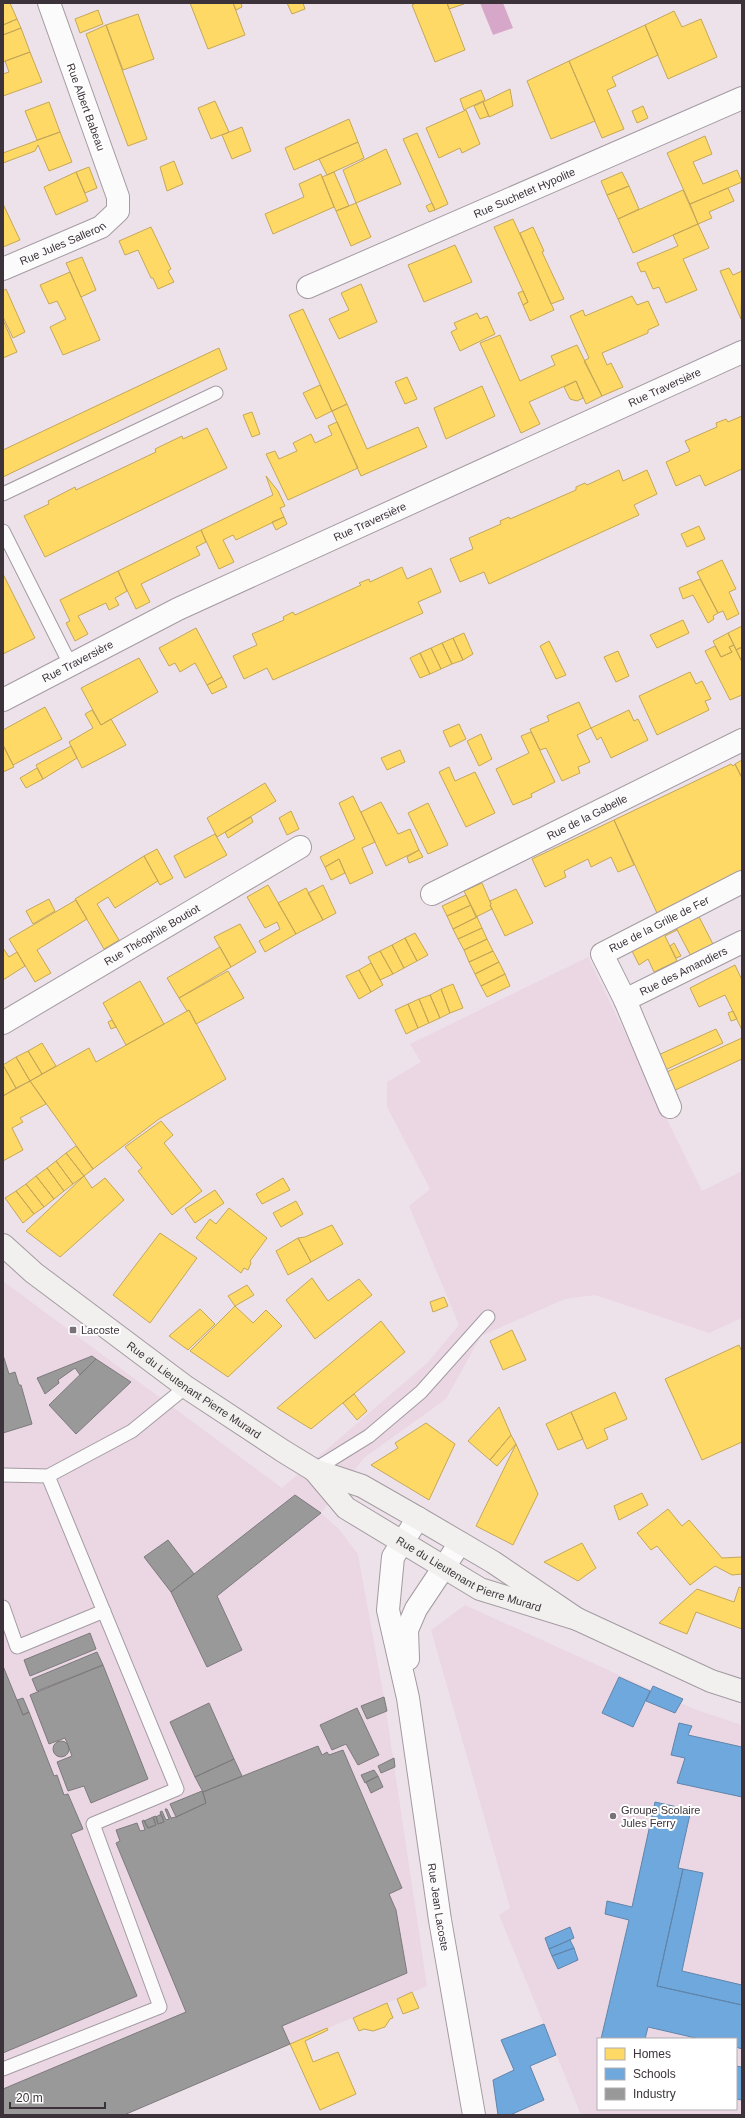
<svg xmlns="http://www.w3.org/2000/svg" width="745" height="2118" font-family="Arial,sans-serif">
	<style>
		.built { fill: #ebd7e4; fill-rule: evenodd }
		.water { fill: #d7a7ca }
		.homes { fill: #ffd966; stroke: #c4a758 }
		.schools { fill: #6fa8dc; stroke: #5f85ab }
		.industry { fill: #999; stroke: #7d7a7c }
		.lines { fill: none; stroke-linecap: round; stroke-linejoin: round }
		.lane-casing { stroke: #a39ba1; stroke-width: 15 }
		.street-casing { stroke: #a39ba1; stroke-width: 24 }
		.secondary-casing { stroke: #a39ba1; stroke-width: 24 }
		.lane { stroke: #fcfbfc; stroke-width: 13 }
		.street { stroke: #fcfbfc; stroke-width: 22 }
		.secondary { stroke: #f1f0ee; stroke-width: 22 }
		.poi-dot { fill: #7a7077; stroke: #fff; stroke-width: 1.5 }
		.labels { text-anchor: middle; dominant-baseline: central; stroke-width: 4; stroke-linejoin: round; paint-order: stroke }
		.street-label { font-size: 11px; fill: #3b3339; stroke: #fff }
		.poi-label { font-size: 11px; fill: #3b3339; stroke: #fff; text-anchor: start }
	</style>
	<rect width="100%" height="100%" fill="#eee2ea"/>
	<!-- built -->
	<path class="built" d="M588,957L702,1191L742,1171V1318L709,1333L595,1295L565,1299L481,1336L446,1399L364,1458L321,1513L338,1528L358,1554L384,1697L427,1986L124,2115H3V1281L282,1488L427,1363L459,1325L409,1206L430,1189L387,1107V1082L421,1062L410,1044Z
		M465,1605L694,1709L742,1725V2115H581L499,1915L510,1908L431,1630ZM598,2039H736V2109H598Z"/>
	<!-- water -->
	<path class="water" d="M480,3H503L513,28L493,35Z"/>
	<!-- homes -->
	<path class="homes" d="M3,3H10L17,19L3,25Z
		M190,3H233L245,35L208,49Z
		M233,3H241L242,7L236,10Z
		M287,3H303L305,9L292,14Z
		M416,3H447L465,50L435,62L412,5Z
		M447,3H464V4L449,9Z
		M98,10L103,24L80,33L75,19Z
		M674,11L682,27L701,19L717,57L668,79L645,25Z
		M138,14L154,59L123,70L106,25Z
		M17,19L21,28L3,35V25Z
		M106,25L147,139L128,146L86,34Z
		M645,25L658,55L612,77L616,86L607,90L624,129L602,138L569,61Z
		M21,28L30,52L3,62V35Z
		M30,52L42,82L3,96V74L9,72L5,61Z
		M569,61L595,121L551,139L527,81Z
		M510,89L513,106L489,117L483,102Z
		M481,90L485,100L464,110L460,99Z
		M215,101L229,132L211,139L198,108Z
		M49,102L60,132L37,140L25,111Z
		M483,102L489,116L480,119L474,106Z
		M643,106L648,118L637,123L632,111Z
		M466,110L480,144L462,153L460,148L439,158L426,128Z
		M349,119L358,142L294,170L285,148Z
		M242,127L251,151L232,159L222,135Z
		M60,132L72,162L49,171L38,145L35,151L3,163V153Z
		M417,133L448,204L435,210L403,139Z
		M705,136L712,154L693,162L703,184L737,170L742,182L690,204L667,153Z
		M358,142L364,158L327,175L319,159Z
		M386,149L401,184L356,203L343,170Z
		M174,161L183,184L167,191L160,167Z
		M89,167L97,188L85,193L76,172Z
		M76,172L88,201L56,215L44,187Z
		M334,172L349,206L336,211L322,177Z
		M622,172L629,186L607,195L601,181Z
		M321,174L334,207L273,234L265,214L304,197L299,184Z
		M629,186L639,209L618,219L607,195Z
		M728,188L734,201L709,212L712,218L698,224L690,204Z
		M683,190L698,224L633,253L618,219Z
		M356,203L371,237L351,246L336,211Z
		M432,203L435,210L429,212L426,206Z
		M3,204L20,240L3,247Z
		M513,219L554,310L530,321L523,305L528,302L494,227Z
		M698,224L709,248L683,259L697,290L666,303L659,287L653,289L645,271L641,272L637,263L678,246L673,235Z
		M151,227L171,269L168,271L174,282L158,289L153,278H151L138,250L125,255L119,241Z
		M533,227L544,251L542,252L564,299L551,304L520,233Z
		M455,245L472,282L424,302L408,265Z
		M82,257L96,290L81,297L66,263Z
		M729,268L733,275L742,271L741,319L720,271Z
		M70,272L100,340L63,355L50,327L66,319L57,301L49,304L40,285Z
		M361,284L377,322L339,339L329,319L349,310L341,293Z
		M6,289L25,332L13,338L3,317V291Z
		M523,291L528,302L523,305L518,293Z
		M632,296L637,305L648,301L659,325L648,330V333L602,353L607,365L611,363L623,387L602,396L584,361L589,358L570,316L583,310L585,316Z
		M303,309L347,404L332,411L289,315Z
		M477,313L480,319L487,316L495,334L460,351L451,332L457,329L454,323Z
		M3,320L17,352L3,358Z
		M500,335L520,381L555,365L551,356L577,345L602,396L586,404L576,381L529,402L540,424L521,433L480,343Z
		M219,348L227,369L3,477V450Z
		M407,377L417,399L405,404L395,382Z
		M576,381L583,398L577,401L570,399L564,387Z
		M320,385L332,411L316,419L303,393Z
		M482,386L495,416L446,439L434,408Z
		M347,404L367,449L418,427L427,447L361,476L332,411Z
		M252,412L260,434L252,437L243,415Z
		M742,416V469L705,486L700,475L676,486L666,462L690,451L685,441L717,427L716,423L726,419L728,422Z
		M337,422L358,468L288,500L266,454L275,451L279,459L297,451L293,443L311,434L315,443L332,435L328,426Z
		M207,428L227,468L45,557L24,516L49,504L48,501L75,487L76,490L156,452L155,449L182,436L183,439Z
		M619,470L623,481L647,470L657,494L634,505L639,515L489,584L484,572L460,582L450,559L473,549L469,538L501,524L500,521L509,517L510,519L576,490V487L585,483L587,485Z
		M266,476L278,491L285,506L280,508L284,517L236,540L233,535L223,540L234,562L219,569L201,530L273,495Z
		M284,517L287,524L276,530L272,522Z
		M699,526L705,539L687,547L681,534Z
		M201,530L206,542L196,547L200,555L141,584L150,602L136,609L118,571Z
		M722,560L736,589L729,592L739,614L727,620L723,611L718,613L697,572Z
		M402,567L407,579L431,568L441,592L418,602L423,613L273,680L267,668L244,679L233,656L257,645L252,634L284,620L283,617L293,612L295,615L361,585L359,583L369,579L370,582Z
		M118,571L127,591L115,598L119,605L109,610L106,603L78,616L88,634L75,641L66,623L70,621L60,600Z
		M3,574L35,638L3,654Z
		M700,579L718,613L713,616L714,619L708,623L693,595L683,599L679,588Z
		M683,620L689,633L657,648L650,635Z
		M742,626V647L736,650L728,633Z
		M196,628L222,677L207,685L195,663L180,672L175,663L169,666L159,648Z
		M464,633L473,654L463,660L453,638Z
		M728,633L734,645L729,647L732,652L721,657L713,641Z
		M453,638L463,660L452,664L442,643Z
		M549,641L566,675L556,679L540,646Z
		M442,643L452,664L441,669L431,648Z
		M734,645L742,662V695L730,700L705,651L715,646L721,657L732,652L729,647Z
		M742,647V662L736,650Z
		M431,648L441,669L430,674L420,653Z
		M618,651L629,676L616,682L604,657Z
		M420,653L430,674L420,678L410,658Z
		M139,658L158,692L101,725L81,688Z
		M690,672L696,684L702,681L711,699L705,701L709,710L657,735L639,696Z
		M222,677L227,687L212,694L207,685Z
		M579,702L591,728L577,735L590,762L578,767L580,773L562,781L546,748L540,750L530,729L549,721L547,716Z
		M45,707L62,739L13,765L3,745V730Z
		M92,710L101,725L111,719L126,745L82,768L69,742L93,728L85,714Z
		M629,710L634,721L638,719L648,740L611,758L601,737L597,740L591,728Z
		M459,724L466,739L450,747L443,731Z
		M531,732L555,782L531,794L532,797L513,805L496,769L529,753L521,736Z
		M481,734L492,759L479,766L467,741Z
		M3,745L14,767L3,772Z
		M71,746L77,758L43,779L36,765Z
		M400,750L405,762L387,770L381,758Z
		M742,760V778L735,764Z
		M731,764L733,766L735,764L742,778V870L657,913L614,820Z
		M449,767L455,781L475,772L495,813L466,827L439,772Z
		M37,768L43,779L26,788L20,778Z
		M265,783L276,801L217,837L207,818Z
		M353,796L375,842L362,848L373,873L350,884L339,859L325,867L320,857L355,839L339,803Z
		M381,802L398,834L410,829L419,850L386,866L361,812Z
		M428,803L448,845L428,854L408,813Z
		M291,811L299,829L287,835L279,818Z
		M251,817L253,822L228,838L225,832Z
		M614,820L634,865L618,872L611,857L591,867L588,859L564,871L566,877L545,887L532,859Z
		M215,834L227,855L185,878L174,856Z
		M157,849L173,878L160,885L144,856Z
		M419,850L423,857L409,863L407,857Z
		M144,856L158,881L115,908L108,897L97,904L119,940L104,949L75,899Z
		M339,859L345,873L331,880L325,867Z
		M482,883L491,904L490,905L492,909L476,917L464,891Z
		M268,885L296,934L265,952L259,941L280,929L277,922L265,928L247,897Z
		M323,885L336,913L323,920L308,893Z
		M306,888L323,920L296,934L278,903Z
		M516,889L533,923L505,936L490,905L491,904L490,901Z
		M466,895L471,905L447,916L442,906Z
		M49,899L55,911L33,924L26,911Z
		M76,900L87,919L37,950L51,973L35,982L9,939Z
		M471,905L477,917L453,929L447,916Z
		M697,913L715,948L693,960L674,924Z
		M477,917L482,928L458,939L453,929Z
		M240,924L256,952L231,967L214,937Z
		M674,924L677,930L665,936L677,961L654,972L648,959L639,965L630,947Z
		M482,928L487,939L464,950L458,939Z
		M415,933L428,955L417,961L405,938Z
		M405,938L417,961L404,968L392,945Z
		M487,939L493,951L469,962L464,950Z
		M674,943L681,956L676,958L670,946Z
		M392,945L404,968L393,974L380,951Z
		M220,947L231,967L179,998L167,978Z
		M3,948L9,957L17,952L25,966L3,980Z
		M380,951L393,974L380,980L368,957Z
		M493,951L499,962L475,974L469,962Z
		M499,962L505,974L481,986L475,974Z
		M371,963L383,985L371,992L359,970Z
		M735,965L742,980V1030L725,995L699,1007L690,988Z
		M359,970L371,992L359,999L346,976Z
		M228,971L244,998L196,1024L189,1010L187,1011L179,998Z
		M505,974L510,986L487,997L481,986Z
		M140,981L164,1024L126,1045L103,1003Z
		M453,984L463,1008L450,1013L441,989Z
		M441,989L450,1013L440,1018L430,995Z
		M430,995L440,1018L429,1023L419,999Z
		M419,999L429,1023L418,1028L408,1004Z
		M408,1004L418,1028L406,1034L395,1010Z
		M189,1010L226,1079L159,1119L93,1169L30,1081L89,1048L96,1062Z
		M733,1011L737,1019L731,1021L728,1013Z
		M112,1020L116,1027L111,1029L108,1022Z
		M716,1029L723,1043L663,1071L656,1056Z
		M742,1038V1059L669,1093L660,1075Z
		M42,1043L56,1066L42,1074L28,1051Z
		M28,1051L42,1074L30,1081L16,1057Z
		M16,1057L30,1081L16,1088L3,1065Z
		M3,1065L16,1088L3,1096Z
		M30,1081L46,1104L20,1118L23,1122L12,1128L23,1150L3,1161V1096Z
		M161,1121L173,1135L164,1143L202,1191L172,1215L138,1171L142,1168L125,1147Z
		M76,1146L93,1169L84,1176L66,1153Z
		M66,1153L84,1176L73,1184L56,1161Z
		M56,1161L73,1184L64,1191L47,1168Z
		M47,1168L64,1191L54,1199L36,1176Z
		M36,1176L54,1199L44,1207L26,1184Z
		M84,1176L92,1188L105,1178L124,1200L60,1257L26,1231Z
		M283,1178L290,1190L262,1204L256,1194Z
		M26,1184L44,1207L34,1214L16,1191Z
		M215,1190L224,1203L195,1223L185,1209Z
		M16,1191L34,1214L23,1223L5,1198Z
		M296,1201L303,1214L281,1227L273,1213Z
		M229,1208L267,1238L250,1261L251,1263L248,1270L244,1268L241,1273L196,1238L210,1219L216,1224Z
		M332,1225L343,1244L311,1262L298,1238L305,1237Z
		M160,1233L197,1258L150,1323L113,1295Z
		M298,1238L311,1262L288,1275L276,1251Z
		M312,1278L328,1301L359,1279L372,1295L315,1339L286,1300Z
		M247,1285L254,1295L235,1306L228,1296Z
		M444,1297L448,1306L433,1312L430,1302Z
		M235,1306L253,1323L266,1310L282,1326L228,1377L190,1351Z
		M200,1309L215,1324L188,1350L169,1336Z
		M381,1321L405,1352L311,1429L277,1408Z
		M512,1330L526,1360L503,1370L490,1341Z
		M739,1345L742,1352V1442L702,1460L665,1379Z
		M615,1392L627,1419L604,1429L608,1439L587,1449L571,1412Z
		M354,1394L367,1411L357,1420L343,1403Z
		M499,1407L511,1435L490,1460L468,1441Z
		M571,1412L583,1439L558,1450L546,1424Z
		M426,1423L455,1444L429,1500L371,1465L398,1448L395,1443Z
		M511,1435L516,1444L497,1466L490,1460Z
		M516,1444L538,1494L513,1545L476,1526Z
		M642,1493L648,1505L619,1520L614,1506Z
		M668,1509L682,1526L689,1520L722,1558L742,1557V1574L732,1575L715,1566L690,1585L657,1546L651,1550L637,1533Z
		M582,1543L596,1568L578,1581L544,1562Z
		M739,1587L742,1588V1629L696,1612L687,1634L659,1623L697,1589L734,1602Z
		M412,1992L419,2008L403,2014L397,1999Z
		M387,2003L393,2018L390,2019L385,2027L373,2031L364,2029L359,2031L353,2018Z
		M327,2028L328,2030L305,2041L313,2062L338,2052L356,2094L320,2110L290,2044Z"/>
	<!-- schools -->
	<path class="schools" d="M619,1677L650,1691L633,1727L602,1713Z
		M653,1686L683,1699L675,1713L646,1701Z
		M679,1723L692,1726L688,1735L742,1747V1797L677,1783L685,1758L671,1755Z
		M655,1802L691,1810L678,1868L683,1869L657,1986L742,2005V2049L736,2047V2039H700L648,2027L645,2039H601L629,1920L605,1914L607,1901L632,1907Z
		M683,1869L703,1873L682,1971L742,1985V2005L657,1986Z
		M570,1927L574,1938L549,1949L545,1938Z
		M570,1940L574,1948L552,1956L549,1949Z
		M574,1948L578,1960L558,1969L552,1956Z
		M544,2024L556,2055L530,2066L544,2100L510,2115H498L493,2080L514,2070L501,2040Z
		M736,2066L742,2067V2100L736,2099Z"/>
	<!-- industry -->
	<path class="industry" d="M3,1355L9,1374L15,1372L19,1385H21L32,1424L3,1433Z
		M92,1356L96,1359L80,1375L75,1368L58,1380L59,1383L45,1394L37,1378Z
		M96,1359L131,1382L76,1434L49,1405Z
		M295,1495L321,1513L217,1596L242,1650L207,1667L171,1592Z
		M168,1540L194,1574L171,1592L144,1557Z
		M90,1633L96,1649L30,1676L24,1660Z
		M97,1652L103,1665L37,1691L32,1679Z
		M103,1665L148,1779L91,1803L84,1786L68,1791L57,1762L72,1756L65,1738L49,1744L30,1695Z
		M3,1666L23,1715L29,1712L54,1776L57,1775L64,1795L68,1794L83,1829L71,1834L137,1996L3,2053Z
		M384,1697L387,1711L367,1719L361,1706Z
		M23,1698L29,1712L23,1715L17,1700Z
		M209,1703L234,1759L195,1777L170,1722Z
		M357,1708L379,1755L358,1765L346,1744L332,1750L320,1725Z
		M53 1749a8 8 0 1 1 16 0a8 8 0 1 1-16 0Z
		M318,1746L322,1755L327,1752L329,1755L343,1750L402,1888L389,1894L396,1910L407,1973L282,2026L290,2044L124,2115H3V2089L186,2012L116,1843L120,1841L116,1830L137,1823L140,1831L145,1830L142,1821L144,1820L148,1828L156,1825L153,1817L156,1816L158,1824L164,1822L160,1812L162,1811L166,1820L169,1819L165,1809H167L171,1818L176,1817L206,1803L203,1792Z
		M394,1758L395,1767L381,1773L378,1766Z
		M234,1759L242,1776L203,1792L195,1777Z
		M374,1770L378,1776L365,1783L361,1775Z
		M378,1776L383,1787L371,1793L366,1782Z
		M202,1791L206,1803L176,1817L170,1804Z
		M161,1814L164,1822L158,1824L156,1817Z
		M153,1817L156,1825L148,1828L144,1821Z"/>
	<g class="lines">
		<!-- lane casing -->
		<g class="lane-casing">
			<path id="lane" d="M3,494L216,393
				M3,531L65,654L72,664
				M314,1470L369,1436L421,1392L488,1317
				M3,1475L48,1476
				M3,1607L17,1647L104,1611
				M3,2069L160,2007L93,1824L177,1789L48,1476L132,1431L186,1387"/>
		</g>
		<!-- street casing -->
		<g class="street-casing">
			<g id="street">
				<path id="s1" d="M3,269L101,227L118,211V197L49,3"/>
				<path id="s2" d="M308,287L742,98"/>
				<path id="s3" d="M3,700L178,609L742,352"/>
				<path id="s4" d="M742,882L602,954L625,1000L742,942"/>
				<path id="s5" d="M432,894L742,740"/>
				<path d="M625,1000L670,1107"/>
				<path id="s6" d="M3,1023L300,847"/>
				<path id="s7" d="M418,1518L393,1557L388,1610L408,1698L440,1920L474,2115"/>
				<path d="M408,1659L407,1630L416,1609L460,1543"/>
			</g>
		</g>
		<!-- secondary casing -->
		<g class="secondary-casing">
			<g id="secondary">
				<path id="s8" d="M3,1245L34,1273L186,1387L283,1451L314,1470L362,1486L418,1518L493,1562L577,1619"/>
				<path id="s9" d="M314,1470L346,1508L480,1589L577,1619L711,1681L742,1691"/>
			</g>
		</g>
		<!-- lane -->
		<use href="#lane" class="lane"/>
		<!-- street -->
		<use href="#street" class="street"/>
		<!-- secondary -->
		<use href="#secondary" class="secondary"/>
	</g>
	<!-- markers -->
	<g class="poi-dot">
		<rect x="69" y="1326" width="8" height="8" rx="2"/>
		<circle cx="613" cy="1816" r="4"/>
	</g>
	<g class="labels">
		<!-- street labels -->
		<g class="street-label">
			<text transform="translate(86 107) rotate(70)">Rue Albert Babeau</text>
			<text stroke="none"><textPath href="#s2" startOffset="236">Rue Suchetet Hypolite</textPath></text>
			<text stroke="none"><textPath href="#s1" startOffset="65">Rue Jules Salleron</textPath></text>
			<text stroke="none"><textPath href="#s3" startOffset="732">Rue Traversière</textPath></text>
			<text stroke="none"><textPath href="#s3" startOffset="408">Rue Traversière</textPath></text>
			<text stroke="none"><textPath href="#s3" startOffset="84">Rue Traversière</textPath></text>
			<text stroke="none"><textPath href="#s5" startOffset="173">Rue de la Gabelle</textPath></text>
			<text transform="translate(659 924) rotate(-27)">Rue de la Grille de Fer</text>
			<text stroke="none"><textPath href="#s6" startOffset="173">Rue Théophile Boutiot</textPath></text>
			<text stroke="none"><textPath href="#s4" startOffset="274">Rue des Amandiers</textPath></text>
			<text stroke="none"><textPath href="#s8" startOffset="240">Rue du Lieutenant Pierre Murard</textPath></text>
			<text stroke="none"><textPath href="#s9" startOffset="190">Rue du Lieutenant Pierre Murard</textPath></text>
			<text stroke="none"><textPath href="#s7" startOffset="401">Rue Jean Lacoste</textPath></text>
		</g>
		<!-- poi labels -->
		<g class="poi-label">
			<text x="81" y="1330">Lacoste</text>
			<text x="621" y="1810">Groupe Scolaire<tspan x="621" dy="13">Jules Ferry</tspan></text>
		</g>
	</g>
	<!-- border -->
	<rect width="745" height="2118" fill="none" stroke="#3b3339" stroke-width="8"/>
	<!-- legend -->
	<rect x="597" y="2038" width="140" height="72" fill="#ffffff" stroke="#b1adb0"/>
	<rect x="605" y="2048" width="20" height="12" fill="#ffd966" stroke="#b1adb0"/>
	<text x="633" y="2058" font-size="12" fill="#3b3339">Homes</text>
	<rect x="605" y="2068" width="20" height="12" fill="#6fa8dc" stroke="#b1adb0"/>
	<text x="633" y="2078" font-size="12" fill="#3b3339">Schools</text>
	<rect x="605" y="2088" width="20" height="12" fill="#999999" stroke="#b1adb0"/>
	<text x="633" y="2098" font-size="12" fill="#3b3339">Industry</text>
	<!-- scale -->
	<path d="M10 2102v6h95v-6" fill="none" stroke="#3b3339" stroke-width="2"/>
	<text x="16" y="2102" font-size="12" fill="#3b3339" stroke="#ffffff" stroke-width="3" paint-order="stroke">20 m</text>
</svg>
